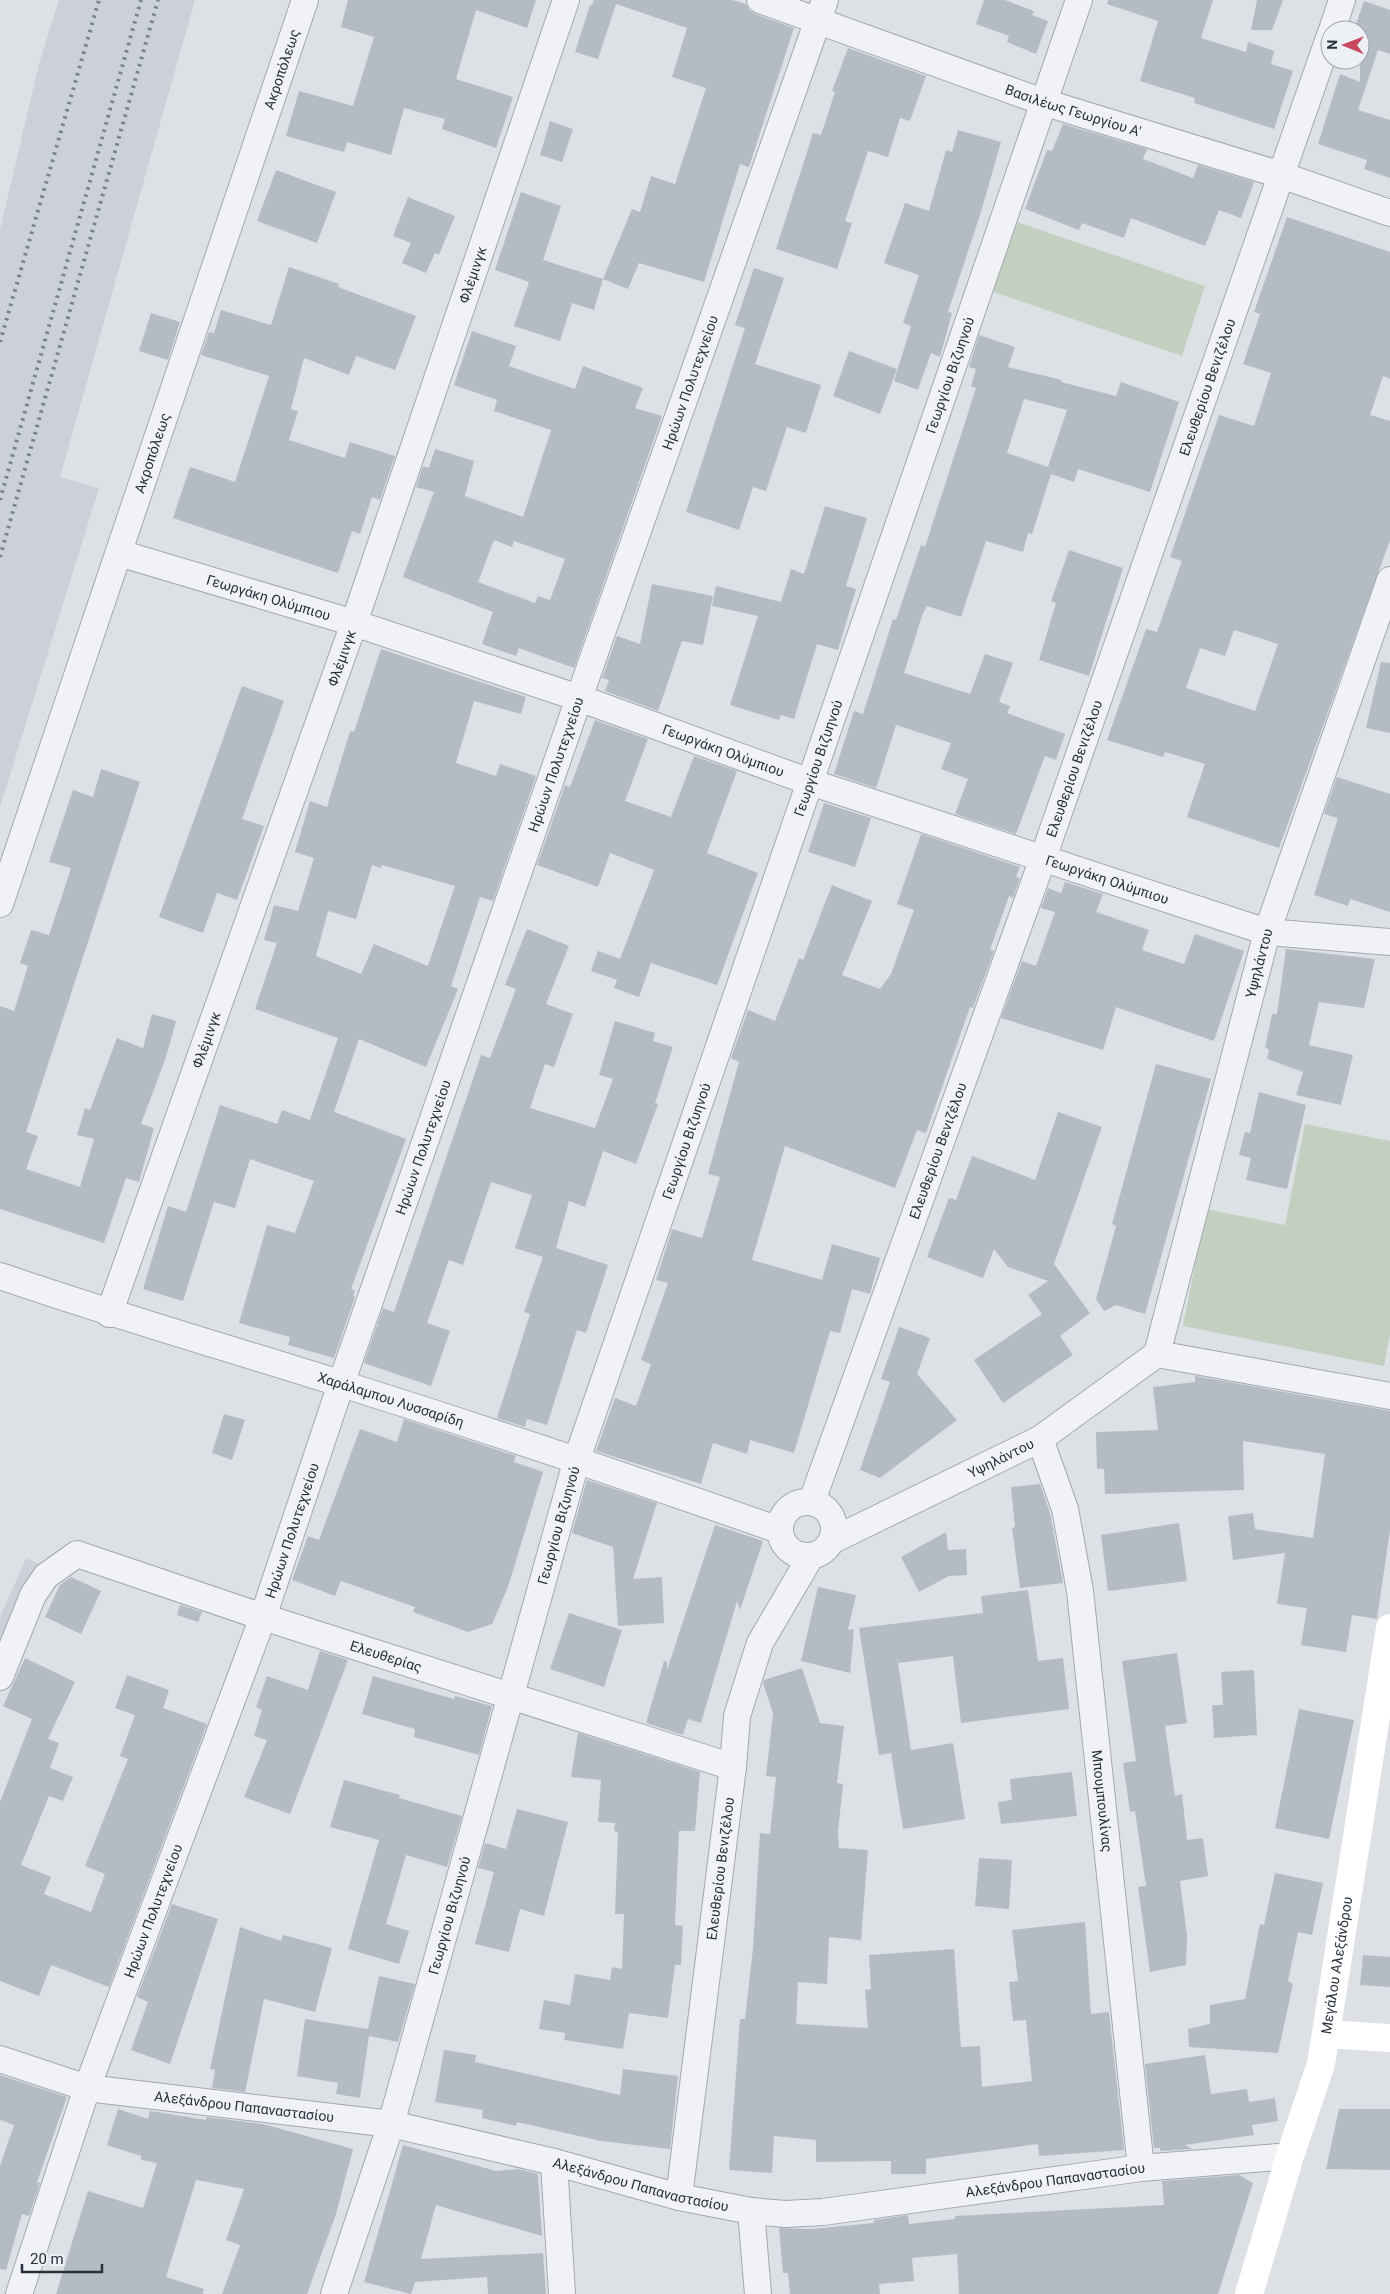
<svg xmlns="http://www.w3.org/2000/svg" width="1390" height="2294" font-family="Roboto,sans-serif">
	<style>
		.built { fill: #ccd1d8 }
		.green { fill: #c4d0bf }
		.building { fill: #b5bbc3; fill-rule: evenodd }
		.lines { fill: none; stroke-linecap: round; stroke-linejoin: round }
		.street-casing { stroke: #a3a8b0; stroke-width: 28 }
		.street { stroke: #f0f2f5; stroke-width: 26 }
		.secondary { stroke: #fff; stroke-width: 28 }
		.rail { stroke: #78828f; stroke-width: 4; stroke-dasharray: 2.5 5; stroke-linecap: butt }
		.labels { text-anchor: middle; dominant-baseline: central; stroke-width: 4; stroke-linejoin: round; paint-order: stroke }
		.street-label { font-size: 14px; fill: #28303c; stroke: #edf0f4 }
	</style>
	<rect width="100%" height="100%" fill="#dde1e6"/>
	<!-- built -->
	<path class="built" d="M59,0H195L60,477L99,488L0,807V230L39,64Z
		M26,1558L54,1571L0,1692V1617Z"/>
	<!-- green -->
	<path class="green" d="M1014,221L1205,286L1182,356L990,291Z
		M1305,1124L1390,1141V1334L1384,1366L1183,1326L1206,1209L1285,1225Z"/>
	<!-- building -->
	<path class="building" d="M348,0H536L527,28L476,10L456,79L513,97L496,148L442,129L445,119L404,108L391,155L347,142L344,152L286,136L299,91L353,106L374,37L341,27Z
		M594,0H732L746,4L749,10L755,14L794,28L749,167L740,164L704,282L639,263L628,289L603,279L632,209L640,212L651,176L675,184L706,88L672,77L687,28L616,4L598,59L575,52L590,5H592Z
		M984,0H1005L1034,11L1032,15L1048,21L1036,54L1007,42L1009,36L976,24Z
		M1108,0H1213L1201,38L1246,52L1248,42L1274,51L1271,64L1293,71L1274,129L1194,103L1195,98L1140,81L1158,21L1107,4Z
		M1257,0H1283L1272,30H1251Z
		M1364,1L1390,10V54L1378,50L1358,110L1390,120V178L1364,169L1367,160L1318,144L1340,74L1360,82V30H1354Z
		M848,48L926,76L910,121L900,118L888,157L868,151L845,221L852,223L837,269L776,249L813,133L821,135L835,92L832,91Z
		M550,121L573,129L562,162L540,155Z
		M1063,124L1147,149L1143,159L1193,178L1198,165L1254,182L1241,218L1219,210L1205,246L1131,218L1124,238L1082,223L1079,230L1025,209L1047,150L1052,151Z
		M958,130L1001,142L981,212L948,312L952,313L940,357L931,353L918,390L894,381L911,326L903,323L919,275L884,263L905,203L929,211L946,150L952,152Z
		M276,170L336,192L317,243L257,221Z
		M521,192L561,206L543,260L603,279L594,310L572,303L560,341L514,326L529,282L495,270Z
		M408,197L455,216L439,255L435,253L426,273L402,263L411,243L393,236Z
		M1287,217L1390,252V379L1383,376L1370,415L1390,421V540L1279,848L1187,817L1205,764L1165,752L1163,757L1107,740L1146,629L1157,632L1182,561L1170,557L1219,415L1254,426L1271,373L1243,364L1260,314L1254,312ZM1234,630L1278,644L1255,711L1186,688L1200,648L1225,656Z
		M289,267L339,284L338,287L416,316L395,370L356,356L349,375L304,358L291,409L298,411L289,440L345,458L350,442L395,456L380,500L372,497L360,534L352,531L338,573L173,518L190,467L235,482L269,376L201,355L209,332L214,333L221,310L271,325Z
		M754,268L784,278L755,364L821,385L806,433L787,427L766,491L753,487L739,530L686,512L745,328L735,325Z
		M151,313L180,322L168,360L139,351Z
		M472,331L516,346L509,366L575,389L583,366L643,388L635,408L662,416L574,668L519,648L516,656L482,644L493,612L403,577L434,492L416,487L423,466L429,468L435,449L474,461L465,496L523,517L551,430L494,411L497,400L454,385ZM494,540L512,547L514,541L565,559L550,600L538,596L535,603L478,582Z
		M979,335L1015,347L1008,367L1062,380L1061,382L1116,396L1121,382L1179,402L1150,492L1078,469L1074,482L1051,474L1032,534L1028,533L1023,552L986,541L961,617L927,606L923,613L904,673L970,694L985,654L1013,663L999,702L1010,706L1007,713L1065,734L1056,760L1045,756L1016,834L955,814L968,779L941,769L951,743L896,725L876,788L834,774L854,711L863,714L893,619L896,620L921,545L925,547L976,388L971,386L976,369L969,367ZM1024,399L1067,410L1048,467L1007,453Z
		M849,351L897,369L880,414L833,396Z
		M825,506L867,518L846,586L856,589L838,650L817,644L794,719L781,715L779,720L730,705L758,616L712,606L716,586L781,602L791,569L804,574Z
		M1069,550L1123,568L1089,676L1039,660L1056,603L1051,601Z
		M652,584L713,596L703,645L682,641L658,711L605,691L609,680L602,678L617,636L640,644Z
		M381,649L526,697L521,714L474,701L456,763L496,776L500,764L536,776L493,901L480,897L451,986L458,989L426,1067L359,1039L334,1112L406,1139L351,1289L355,1291L353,1296L355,1297L334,1358L288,1345L290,1337L239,1323L267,1225L295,1233L314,1181L250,1159L235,1208L214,1202L183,1301L143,1289L168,1206L186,1212L220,1105L277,1124L282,1110L310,1120L338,1038L255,1009L277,943L264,940L274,905L298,911L314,858L295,852L310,801L327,807L350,731L354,732ZM372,865L381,868L382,865L455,886L428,966L374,944L361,974L316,956L328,911L356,919Z
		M1381,662L1390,663V733L1366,728Z
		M242,686L284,701L242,819L264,826L237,900L217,893L203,933L159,917Z
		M595,720L648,739L625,801L671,817L694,756L737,771L707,853L758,873L717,985L651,963L639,997L614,988L617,980L591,971L598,951L620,959L654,870L610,853L598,887L537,865L565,785L570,787Z
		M101,769L140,782L26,1132L38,1136L26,1169L80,1187L94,1139L77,1135L85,1108L90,1110L117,1038L143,1048L152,1014L176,1021L166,1057L141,1124L154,1128L139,1182L126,1178L104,1243L0,1209V1006L14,1011L28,966L20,963L31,930L49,935L62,896L71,868L49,862L73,790L93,797Z
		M1337,777L1390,794V912L1350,899L1348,906L1314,895L1338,818L1324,814Z
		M824,803L871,818L855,867L808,852Z
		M921,834L1020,867L1016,877L1020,878L1013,898L1009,896L990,950L994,951L973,1008L970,1007L926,1133L917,1130L895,1188L785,1146L752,1260L822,1280L832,1244L880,1258L870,1294L852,1289L840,1333L830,1331L794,1453L750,1440L747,1454L713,1443L701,1484L596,1451L615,1398L636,1406L651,1364L641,1360L668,1283L656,1280L672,1229L702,1238L720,1177L708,1174L739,1062L731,1058L748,1010L775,1021L799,958L803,960L832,885L872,901L842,975L880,989L891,974L914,910L897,904Z
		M1065,882L1103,894L1096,912L1149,930L1142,950L1184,964L1195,934L1244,951L1214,1041L1116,1007L1103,1050L1001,1018L1022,961L1036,966L1055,912L1041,908L1048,888L1061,893Z
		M527,929L569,946L546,1004L573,1014L554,1067L545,1064L530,1108L595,1128L613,1079L599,1075L615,1021L655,1033L653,1041L673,1047L655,1103L658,1104L636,1164L603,1151L585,1207L569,1201L556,1248L608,1265L586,1333L577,1330L547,1425L527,1419L525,1427L497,1418L530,1314L524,1312L543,1257L515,1248L532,1195L491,1182L463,1265L449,1260L427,1323L450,1331L431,1386L364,1363L383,1308L394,1312L481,1055L490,1058L516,989L505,985Z
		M1286,949L1375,959L1364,1008L1319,1002L1309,1045L1353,1055L1341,1105L1296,1095L1303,1072L1267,1059L1269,1049L1265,1048L1272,1014H1277Z
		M1156,1064L1211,1079L1145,1314L1116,1305L1104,1311L1096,1299L1116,1226L1112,1224Z
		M1259,1092L1306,1105L1287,1189L1246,1180L1251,1158L1239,1155L1245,1132L1250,1133Z
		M1058,1112L1102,1127L1054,1264L1090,1313L1060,1336L1073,1355L1003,1403L974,1360L1042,1314L1028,1295L1048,1281L1008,1267L994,1249L983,1278L927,1257L949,1198L956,1200L972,1156L1035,1180Z
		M899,1327L930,1338L917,1374L957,1420L880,1478L860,1470L890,1382L881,1379Z
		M1195,1376L1390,1411V1530L1377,1619L1352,1615L1346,1652L1301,1645L1307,1608L1277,1604L1285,1553L1233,1560L1228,1516L1253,1513L1255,1529L1313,1538L1325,1454L1243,1441L1244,1490L1105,1494L1104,1469H1097L1096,1432L1158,1430L1153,1387L1195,1382Z
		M224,1414L245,1420L232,1460L212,1453Z
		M404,1419L516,1456L514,1462L543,1472L508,1587L492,1624L468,1632L413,1612L415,1607L341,1581L335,1596L292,1580L308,1536L319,1540L360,1429L397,1442Z
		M587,1480L657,1503L633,1579L662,1577L664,1623L618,1626L613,1547L572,1533Z
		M1040,1484L1050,1513L1063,1583L1020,1588L1012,1528L1015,1527L1011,1487Z
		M1179,1523L1187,1581L1108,1591L1101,1535Z
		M715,1525L763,1541L740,1610L737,1601L701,1723L688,1719L683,1735L646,1723L664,1661L667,1662V1670Z
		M946,1532L948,1550L966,1549L967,1575L949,1576L919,1592L901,1557Z
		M71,1577L101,1591L81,1634L45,1617L60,1585Z
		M818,1587L856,1595L848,1630L854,1629L850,1673L801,1661Z
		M1028,1590L1038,1661L1063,1658L1069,1709L961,1723L953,1656L898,1663L911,1750L953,1743L965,1819L903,1829L891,1753L879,1755L859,1628L983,1613L981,1596Z
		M180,1605L202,1612L198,1622L177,1615Z
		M569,1613L622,1630L604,1687L550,1669Z
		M320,1651L348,1660L290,1814L244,1797L267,1740L254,1736L262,1710L256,1707L267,1676L308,1690Z
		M1177,1653L1187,1723L1165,1726L1175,1796L1182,1794L1187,1840L1203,1838L1208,1876L1180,1881L1187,1936L1186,1965L1150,1972L1138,1887L1146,1886L1135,1811L1130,1812L1123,1763L1136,1761L1122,1661Z
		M25,1658L75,1682L48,1739L59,1743L50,1768L73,1777L63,1801L49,1796L21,1865L51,1877L44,1894L91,1912L105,1874L85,1866L128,1759L120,1756L135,1715L115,1708L127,1675L169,1690L163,1708L207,1724L109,1987L51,1965L39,1996L0,1981V1802L32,1719L3,1706Z
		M802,1668L820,1723L844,1726L837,1783L843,1784L838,1832L839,1848L868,1850L861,1940L829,1937L827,1984L798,1982L796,2024L868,2028L865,1990L871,1989L869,1955L954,1949L961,2047L980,2046L982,2087L1032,2081L1026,2020L1013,2021L1009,1982L1018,1981L1012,1930L1085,1922L1091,2014L1109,2012L1124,2150L1039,2156L1038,2144L926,2159V2174H891V2161L816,2162V2140L774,2136L772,2173L729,2170L740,2019H745L753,1948L760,1833L770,1834L776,1777L766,1776L773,1713L763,1683L764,1680Z
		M1254,1670L1257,1735L1214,1738L1212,1705H1223L1221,1672Z
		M373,1676L454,1699L455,1696L492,1706L479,1755L414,1737L415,1729L362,1714Z
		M1299,1709L1354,1720L1329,1839L1275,1828Z
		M578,1733L700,1772L695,1831H679L675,1925L683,1926L681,1965H675L668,2018L629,2013L623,2049L564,2040L565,2033L539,2029L544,2000L570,2005L575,1974L610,1980L612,1967L622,1969L624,1914H615L618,1832L614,1831L615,1823L598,1822L601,1780L571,1777Z
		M1072,1772L1077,1816L1001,1824L998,1802L1012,1800L1010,1779Z
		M344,1780L400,1795L399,1798L462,1816L447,1867L406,1855L386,1924L409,1931L399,1964L348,1949L379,1840L330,1827Z
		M517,1809L568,1822L544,1916L520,1909L509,1952L475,1944L494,1872L478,1868L485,1843L506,1849Z
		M979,1858L1012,1860L1009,1909L975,1906Z
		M1275,1873L1323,1883L1312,1935L1298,1932L1288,1981L1293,1984L1278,2053L1189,2047L1188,2029L1210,2024V2005L1245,1999L1260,1924L1264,1925Z
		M172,1904L218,1919L170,2064L131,2050L148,2002L137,1997Z
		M240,1927L281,1941L283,1935L332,1948L315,2012L264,1999L245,2092L212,2088L215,2070L210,2069Z
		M1363,1955L1390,1957V1987L1360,1985Z
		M379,1976L415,1984L398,2042L369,2036L360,2098L336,2094L338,2083L297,2076L305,2019L368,2029Z
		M444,2050L476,2055L475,2062L620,2095L623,2069L678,2076L670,2149L601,2141L517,2122L516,2126L482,2118L483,2110L435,2102Z
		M1205,2055L1211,2094L1247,2089L1249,2102L1275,2098L1278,2121L1252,2125L1254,2135L1185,2145L1192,2149L1160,2151V2148H1154L1145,2064Z
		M0,2075L67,2097L37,2182L40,2183L29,2216L22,2214L6,2270L0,2269V2166L14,2125L0,2120Z
		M118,2109L148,2119L150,2111L206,2120L207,2117L263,2124L353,2149L336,2214L307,2294H222L240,2245L226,2240L244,2189L196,2180L166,2277L204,2289L203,2294H56L88,2191L143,2208L157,2163L141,2160V2156L107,2145Z
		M1339,2109H1390V2170L1326,2169Z
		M403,2145L496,2171L518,2169L538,2174L542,2236L436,2205L421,2259L543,2253L546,2294H488L487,2277L415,2282L411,2294L364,2282Z
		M1239,2175L1253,2183L1218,2294H959L957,2254L912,2258L914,2281L879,2284L880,2294H790L788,2273H783L779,2228L812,2229L874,2223V2220L908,2215L909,2224L955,2219V2216L1164,2205L1162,2181Z"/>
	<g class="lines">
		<!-- street casing -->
		<g class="street-casing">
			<g id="street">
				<path id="s1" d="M760,0L1043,102L1281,175L1390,213"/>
				<path d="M1332,30L1342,0"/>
				<path id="s2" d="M119,553L354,623L579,698L810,782L1267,932L1390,942"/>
				<path id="s3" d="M0,904L305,0"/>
				<path id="s4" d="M0,1276C113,1315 228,1348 342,1384C489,1430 634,1479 779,1530"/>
				<path id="s5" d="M109,1314L354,623L566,0"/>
				<path d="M1157,1354L1390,1396"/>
				<path id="s6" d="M1040,1439L1065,1509L1080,1591L1141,2168"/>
				<path id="s7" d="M812,1501L1043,858L1330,35"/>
				<circle cx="807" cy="1529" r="27"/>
				<path id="s8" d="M831,1541L1040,1439L1157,1354L1267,932L1390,580"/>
				<path id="s9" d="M0,1677L33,1595L46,1576L77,1554L263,1617L733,1767"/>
				<path id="s10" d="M0,2059L87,2088L391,2124L554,2162L679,2197L751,2211L785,2214L823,2212L1141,2168L1290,2156"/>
				<path d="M554,2162L562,2294"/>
				<path id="s11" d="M679,2197L733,1767L737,1716L760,1643L811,1556"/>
				<path d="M751,2211L758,2294"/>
				<path id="s12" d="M19,2294L87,2088L263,1617L341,1384L579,698L825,0"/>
				<path id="s13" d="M334,2294L391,2124L577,1459L1079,0"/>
			</g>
		</g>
		<!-- street -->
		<use href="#street" class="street"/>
		<!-- secondary -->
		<g class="secondary">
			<path d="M1326,2034L1390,2038"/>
			<path id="s14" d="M1249,2294L1290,2156L1321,2064L1390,1628"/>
		</g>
		<!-- rail -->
		<path class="rail" d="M0,342L99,0
			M0,500L141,0
			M0,557L158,0"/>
	</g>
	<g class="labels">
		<!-- street labels -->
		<g class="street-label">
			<text stroke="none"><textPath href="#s3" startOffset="881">Ακροπόλεως</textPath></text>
			<text stroke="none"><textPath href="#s1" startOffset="332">Βασιλέως Γεωργίου Α'</textPath></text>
			<text stroke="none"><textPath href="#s5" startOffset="1101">Φλέμινγκ</textPath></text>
			<text stroke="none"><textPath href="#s13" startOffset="2016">Γεωργίου Βιζυηνού</textPath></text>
			<text stroke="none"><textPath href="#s12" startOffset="2026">Ηρώων Πολυτεχνείου</textPath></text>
			<text stroke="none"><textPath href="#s7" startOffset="1182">Ελευθερίου Βενιζέλου</textPath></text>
			<text stroke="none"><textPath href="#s3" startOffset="476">Ακροπόλεως</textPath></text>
			<text stroke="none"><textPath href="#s2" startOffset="156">Γεωργάκη Ολύμπιου</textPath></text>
			<text stroke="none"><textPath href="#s5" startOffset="696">Φλέμινγκ</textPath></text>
			<text stroke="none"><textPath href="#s2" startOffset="636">Γεωργάκη Ολύμπιου</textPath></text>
			<text stroke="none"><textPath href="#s13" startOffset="1611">Γεωργίου Βιζυηνού</textPath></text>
			<text stroke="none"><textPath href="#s12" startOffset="1621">Ηρώων Πολυτεχνείου</textPath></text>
			<text stroke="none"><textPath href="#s7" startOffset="778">Ελευθερίου Βενιζέλου</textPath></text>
			<text stroke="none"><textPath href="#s2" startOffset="1041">Γεωργάκη Ολύμπιου</textPath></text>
			<text stroke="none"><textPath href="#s8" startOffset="781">Υψηλάντου</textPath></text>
			<text stroke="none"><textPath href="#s5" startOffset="291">Φλέμινγκ</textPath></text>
			<text stroke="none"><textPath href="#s13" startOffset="1206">Γεωργίου Βιζυηνού</textPath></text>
			<text stroke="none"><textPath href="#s12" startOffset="1216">Ηρώων Πολυτεχνείου</textPath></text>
			<text stroke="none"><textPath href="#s7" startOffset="372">Ελευθερίου Βενιζέλου</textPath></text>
			<text stroke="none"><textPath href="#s4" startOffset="410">Χαράλαμπου Λυσσαρίδη</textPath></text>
			<text stroke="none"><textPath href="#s8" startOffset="189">Υψηλάντου</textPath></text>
			<text stroke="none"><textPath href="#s13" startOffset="801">Γεωργίου Βιζυηνού</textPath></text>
			<text stroke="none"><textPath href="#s12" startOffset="811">Ηρώων Πολυτεχνείου</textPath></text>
			<text stroke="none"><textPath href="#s9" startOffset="475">Ελευθερίας</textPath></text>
			<text stroke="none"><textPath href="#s6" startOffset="369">Μπουμπουλίνας</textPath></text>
			<text stroke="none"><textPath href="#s11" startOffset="331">Ελευθερίου Βενιζέλου</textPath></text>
			<text stroke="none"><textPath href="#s12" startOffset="406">Ηρώων Πολυτεχνείου</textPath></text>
			<text stroke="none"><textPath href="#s13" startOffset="396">Γεωργίου Βιζυηνού</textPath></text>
			<text stroke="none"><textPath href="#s14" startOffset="341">Μεγάλου Αλεξάνδρου</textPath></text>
			<text stroke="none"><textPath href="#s10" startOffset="250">Αλεξάνδρου Παπαναστασίου</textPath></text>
			<text stroke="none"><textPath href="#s10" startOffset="1075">Αλεξάνδρου Παπαναστασίου</textPath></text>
			<text stroke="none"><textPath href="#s10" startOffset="655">Αλεξάνδρου Παπαναστασίου</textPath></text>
		</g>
	</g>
	<!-- north arrow -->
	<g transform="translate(1345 45) rotate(271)"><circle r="24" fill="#edf0f4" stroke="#9ea3aa"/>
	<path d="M0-4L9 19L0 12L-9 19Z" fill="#c7475f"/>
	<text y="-8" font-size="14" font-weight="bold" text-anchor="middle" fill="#28303c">N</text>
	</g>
	<!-- scale -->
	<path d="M22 2264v8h80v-8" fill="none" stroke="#28303c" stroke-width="2.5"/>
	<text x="30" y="2264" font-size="15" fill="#28303c" stroke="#edf0f4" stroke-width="4" paint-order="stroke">20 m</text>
</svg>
